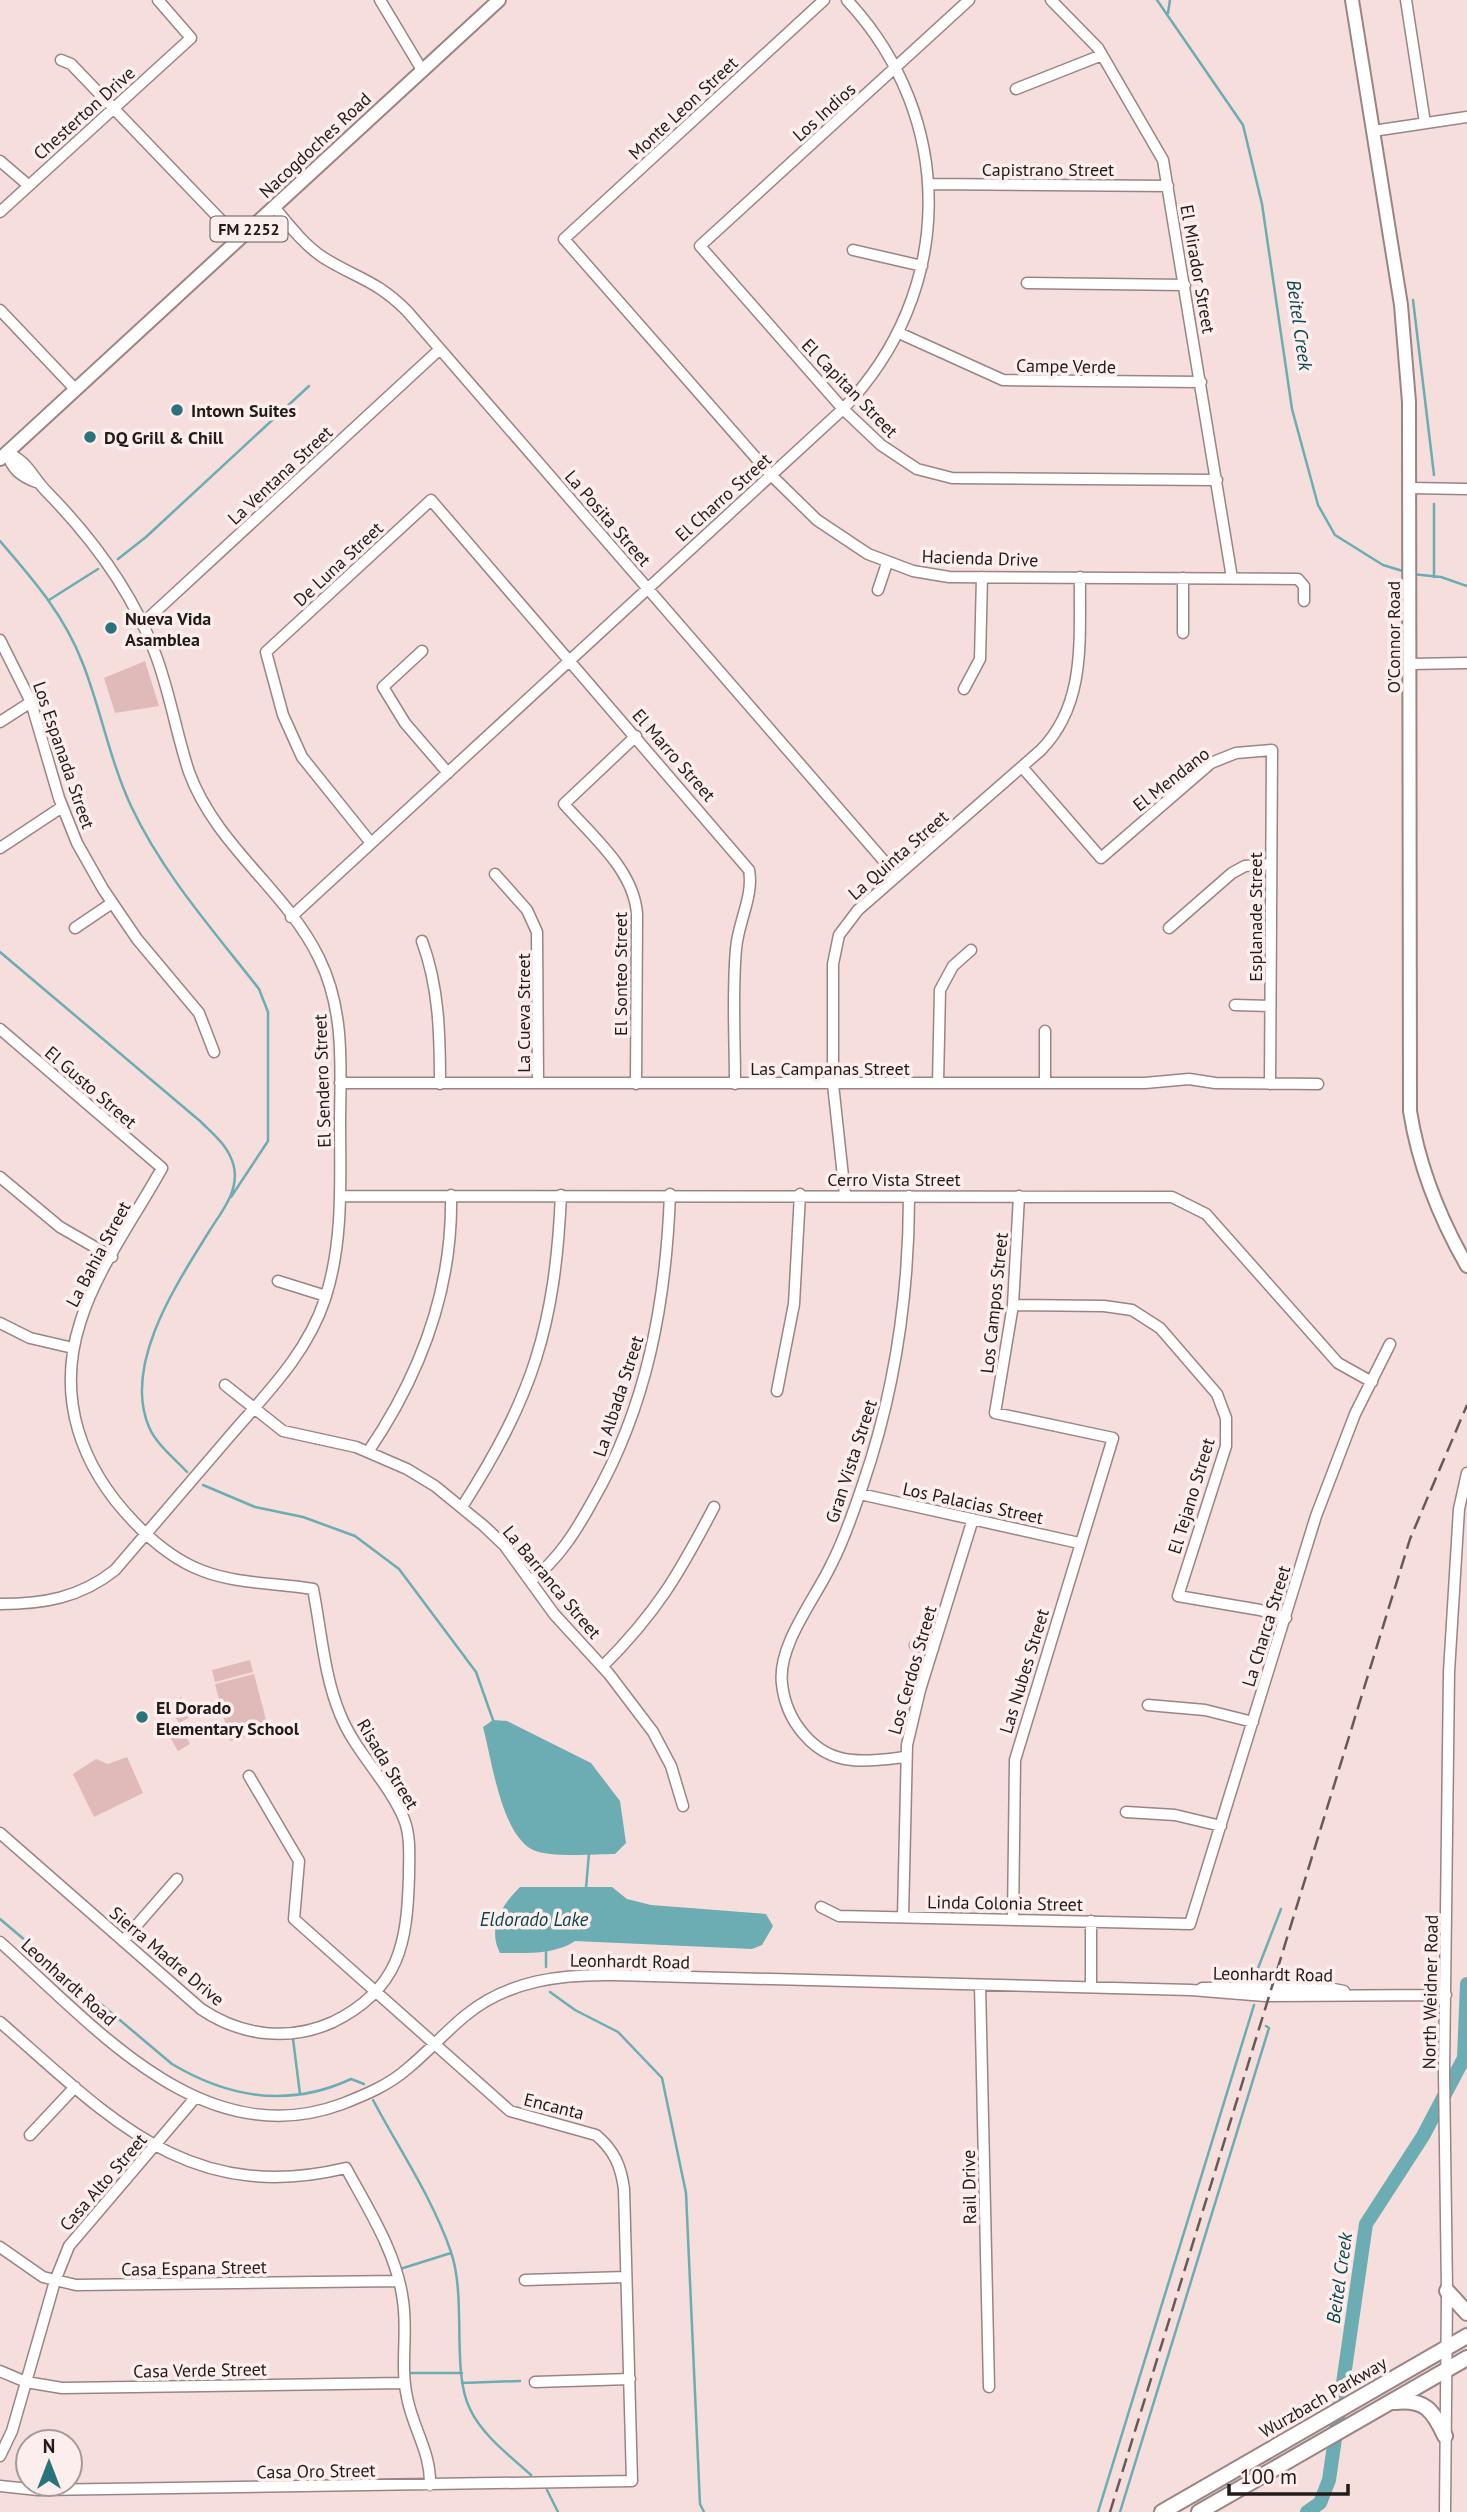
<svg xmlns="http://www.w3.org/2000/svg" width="1467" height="2512" font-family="'PT Sans',sans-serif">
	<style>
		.green { fill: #dfbab9 }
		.water { fill: #6cacb3 }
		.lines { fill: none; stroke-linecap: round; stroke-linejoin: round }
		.stream { stroke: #6cacb3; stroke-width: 2.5 }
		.river { stroke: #6cacb3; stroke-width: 14 }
		.minor-casing { stroke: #9a8484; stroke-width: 13 }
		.major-casing { stroke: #9a8484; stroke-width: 16 }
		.highway-casing { stroke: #9a8484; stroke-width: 18 }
		.minor { stroke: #fff; stroke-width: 10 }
		.major { stroke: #fff; stroke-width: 12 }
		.highway { stroke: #fff; stroke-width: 14 }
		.rail { stroke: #665958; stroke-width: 2.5; stroke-dasharray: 14 7; stroke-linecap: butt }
		.poi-dot { fill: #2a737a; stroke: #fceeed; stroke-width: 2.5 }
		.labels { text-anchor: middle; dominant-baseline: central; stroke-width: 7; stroke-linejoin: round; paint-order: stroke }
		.shield { fill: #fceeed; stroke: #645a59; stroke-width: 2 }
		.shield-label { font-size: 16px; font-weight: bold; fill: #231a1a }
		.street-label { font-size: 18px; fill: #231a1a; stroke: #fceeed }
		.poi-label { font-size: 18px; font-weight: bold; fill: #231a1a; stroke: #fceeed; text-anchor: start }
		.water-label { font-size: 19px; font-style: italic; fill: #09464b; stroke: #fceeed }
	</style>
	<rect width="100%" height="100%" fill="#f6dedd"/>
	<!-- green -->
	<path class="green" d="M145,661L159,706L115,713L104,678Z
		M250,1660L253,1672L215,1682L212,1670Z
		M254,1674L269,1731L230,1741L215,1684Z
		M181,1697L192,1716L179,1723L168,1705Z
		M180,1725L190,1744L178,1751L167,1732Z
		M127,1757L143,1793L94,1817L73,1774L96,1759L108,1764Z"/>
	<!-- water -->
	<path class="water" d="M493,1720L507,1721L591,1763L620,1801L626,1843L615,1854C595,1854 550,1858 533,1850C501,1834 492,1760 483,1727Z
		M520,1887H612L627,1899L651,1905L766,1914L773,1926L762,1945L752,1949L575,1941C555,1955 524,1953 500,1953C487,1928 502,1905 520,1887Z"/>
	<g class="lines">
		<!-- stream -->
		<path class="stream" d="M1157,0L1243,125L1262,204L1292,409L1318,505L1335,535L1383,565L1406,572
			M1168,13L1170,0
			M1413,300L1434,475
			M1434,504V577
			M0,541C33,579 65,616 83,664C101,710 110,761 131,806C163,874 213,930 259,989L268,1012V1141L231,1197
			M118,559L146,537L309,386
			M1412,574L1441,577L1467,586
			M49,600L98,569
			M0,952L200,1121C214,1135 229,1146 234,1167C239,1191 222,1211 210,1230C178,1282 122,1364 149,1427C156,1444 175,1459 187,1472
			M203,1485L255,1507L303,1517L355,1536L399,1569L476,1672L493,1720
			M586,1888L589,1853
			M0,1919L172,2064C229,2098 289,2108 351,2079L364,2084
			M546,1948V1967
			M1255,1976L1281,1909
			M1223,1977L1233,1972L1256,1974
			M550,1992L575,2010L618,2032L662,2078L686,2193L700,2504L704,2512
			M293,2039L300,2094
			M373,2100C399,2149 433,2199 451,2252C467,2299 451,2371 470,2409C482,2435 510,2456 531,2475
			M400,2269L451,2253
			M407,2373H462
			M462,2383L520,2381
			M547,2490L558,2512
			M1098,2512L1254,2005
			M1120,2512L1269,2028L1266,2026"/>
		<!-- river -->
		<path class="river" d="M1307,2512L1320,2503L1329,2480L1366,2224L1423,2136L1464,2058L1467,1984"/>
		<!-- minor casing -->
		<g class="minor-casing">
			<path id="minor" d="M380,0L422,70
				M824,0L564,239L771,475L817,520L868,554L913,571L949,577L1298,579L1304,586V601
				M969,0L700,246L843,409L881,445L917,469L952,478L1217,480
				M1051,0L1098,48L1163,160L1232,578
				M1406,0L1425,123
				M61,60L71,64L239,239
				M1016,89L1102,55
				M1373,131L1467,117
				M0,161L28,185
				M928,184L1168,186
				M274,207C289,225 304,245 324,258C358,279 376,280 407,311L897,876
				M0,212L191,38L158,0
				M853,250L922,266
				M1027,283L1185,285
				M0,310L76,390
				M899,333L1003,380L1201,382
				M7,453C12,469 20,476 36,482
				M1410,488L1467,489
				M1183,578V633
				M878,590L887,563
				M142,624L440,349
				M0,640L31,702L59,798L77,843L103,889L137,939L199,1013L214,1052
				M422,651L383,687L405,723L448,773
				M1410,664L1467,663
				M964,689L980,659L982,577
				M0,722L31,702
				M1022,767L1101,858L1211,763L1236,753L1272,750L1270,1084
				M371,843L302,757L283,715L266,652L431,500L749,870C754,896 738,922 736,949C732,993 735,1039 735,1084
				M0,848L62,807
				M495,874L527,910L537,932L538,1083
				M291,917L843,409C956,292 957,118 847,0
				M75,928L112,903
				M1169,928L1232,873L1245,866L1271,864
				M422,941C439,987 440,1034 440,1084
				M1235,1005L1270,1006
				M0,1029L162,1168C135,1217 96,1270 80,1323C56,1398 81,1467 134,1522C153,1542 176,1561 203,1571C237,1584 277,1583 313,1589C321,1629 324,1676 340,1714C355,1752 388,1781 404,1819C411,1837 409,1857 409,1876C407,1943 400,1989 333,2022C289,2042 241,2036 201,2009L0,1833
				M1045,1031V1083
				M340,1083H1145L1189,1079L1215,1083L1318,1084
				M938,1083L940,990L953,966L971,950
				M636,1084L637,914C634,870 592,836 564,804L636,736
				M0,1177L60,1227L112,1257
				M845,1195L833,1084V964L839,935L858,910L1041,750C1087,703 1079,638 1080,577
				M340,1196L1172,1197L1206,1214L1338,1363L1372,1382
				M278,1281L326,1296
				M1013,1305L1104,1306L1132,1310L1160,1328L1217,1394L1226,1418V1446L1178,1596L1260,1610L1286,1618
				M0,1323L30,1338L73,1348
				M225,1385L283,1431L356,1447L407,1469L435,1486L484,1526L504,1545L554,1614L609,1674L653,1732L671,1766L683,1806
				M777,1391L794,1304L800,1194
				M368,1452C421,1374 453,1290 451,1195
				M860,1494L1079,1543
				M462,1507C533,1396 555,1327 561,1195
				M531,1581C559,1558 575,1533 592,1502C647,1407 666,1303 670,1194
				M0,1604C43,1604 80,1598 115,1570C153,1526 191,1481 229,1437C266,1394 307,1354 325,1299C344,1241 340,1178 340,1118C341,1063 344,1008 319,958C286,890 216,846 189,772C176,733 170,692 155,653C132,591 93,539 47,492C32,477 28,461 7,453
				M915,1645L933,1649
				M603,1666C657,1612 679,1574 714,1507
				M1148,1705L1205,1710L1253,1722
				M905,1757C888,1759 869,1762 852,1760C814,1757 786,1721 782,1684C777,1645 816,1598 832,1563C845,1538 854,1510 863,1484C895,1391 909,1293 909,1196
				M1126,1812L1175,1815L1221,1826
				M821,1907L839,1916L1190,1924L1316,1516L1355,1414L1390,1344
				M903,1917L907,1745L920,1690L973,1519
				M1013,1920L1015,1760L1113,1438L995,1413L1013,1305L1019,1196
				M1091,1921V1987
				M123,1941L177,1879
				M0,1942C94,2025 202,2156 342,2104C365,2095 389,2085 407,2069C428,2052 445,2032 466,2015C509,1980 562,1974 615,1975L1191,1990L1265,1996L1446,1995
				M980,1985L989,2387
				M1202,1988L1324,1987L1344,1991
				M0,2022C108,2116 187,2206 346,2168C368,2209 397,2253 403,2301C408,2333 400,2365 407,2397C413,2429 431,2452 430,2485
				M30,2135L75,2087
				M0,2247L43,2277L76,2285L399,2281
				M525,2280L626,2277
				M0,2371L26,2382L62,2388L404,2383
				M535,2382L630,2379
				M0,2456L12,2431L55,2281L69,2246L195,2098
				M0,2486L38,2490L632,2481L624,2189C621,2166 614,2150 596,2135L510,2111L294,1919L299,1861L249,1776
				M1445,2512L1447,2291L1444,2073L1449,1672L1459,1509L1467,1473"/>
		</g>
		<!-- major casing -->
		<g class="major-casing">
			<path id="major" d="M1352,0L1401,305L1409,402L1410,1111C1419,1168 1439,1217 1467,1266
				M0,459L499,0"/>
		</g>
		<!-- highway casing -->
		<g class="highway-casing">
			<path id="highway" d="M1447,2291L1467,2313
				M1395,2402C1425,2399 1433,2410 1445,2436
				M1162,2512L1467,2336
				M1199,2512L1467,2358"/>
		</g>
		<!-- minor -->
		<use href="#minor" class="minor"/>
		<!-- major -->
		<use href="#major" class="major"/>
		<!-- highway -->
		<use href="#highway" class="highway"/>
		<!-- rail -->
		<path class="rail" d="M1110,2512L1410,1539L1467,1405"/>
	</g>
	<!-- markers -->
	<g class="poi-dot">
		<circle cx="177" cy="410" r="7"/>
		<circle cx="90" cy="437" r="7"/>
		<circle cx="111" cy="628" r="7"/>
		<circle cx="142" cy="1717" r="7"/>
	</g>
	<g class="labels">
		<!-- shield labels -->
		<rect class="shield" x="210.5" y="216.5" width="77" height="25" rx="5"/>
		<g class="shield-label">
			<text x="249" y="229">FM 2252</text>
		</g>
		<!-- street labels -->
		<g class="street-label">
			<text transform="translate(683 108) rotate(-43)">Monte Leon Street</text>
			<text transform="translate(824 112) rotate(-42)">Los Indios</text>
			<text transform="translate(84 113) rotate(-42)">Chesterton Drive</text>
			<text transform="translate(315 145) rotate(-43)">Nacogdoches Road</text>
			<text x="1048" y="169">Capistrano Street</text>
			<text transform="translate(1198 269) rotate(80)">El Mirador Street</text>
			<text transform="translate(1066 366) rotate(1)">Campe Verde</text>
			<text transform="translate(850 388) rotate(46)">El Capitan Street</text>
			<text transform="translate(280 475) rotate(-43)">La Ventana Street</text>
			<text transform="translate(723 497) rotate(-42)">El Charro Street</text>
			<text transform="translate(608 518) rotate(49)">La Posita Street</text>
			<text transform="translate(980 558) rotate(2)">Hacienda Drive</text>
			<text transform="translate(338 564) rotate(-43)">De Luna Street</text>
			<text transform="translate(1393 637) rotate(-90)">O'Connor Road</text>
			<text transform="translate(64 755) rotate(71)">Los Espanada Street</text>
			<text transform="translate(674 755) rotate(49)">El Marro Street</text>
			<text transform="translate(1171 779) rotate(-38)">El Mendano</text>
			<text transform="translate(898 855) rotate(-41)">La Quinta Street</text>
			<text transform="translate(1255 917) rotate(-90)">Esplanade Street</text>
			<text transform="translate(620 974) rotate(-90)">El Sonteo Street</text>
			<text transform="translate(523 1013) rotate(-90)">La Cueva Street</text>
			<text x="830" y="1068">Las Campanas Street</text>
			<text transform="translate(322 1081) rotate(-92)">El Sendero Street</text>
			<text transform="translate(91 1087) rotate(41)">El Gusto Street</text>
			<text x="894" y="1179">Cerro Vista Street</text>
			<text transform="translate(98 1254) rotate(-62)">La Bahia Street</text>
			<text transform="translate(994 1303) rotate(-84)">Los Campos Street</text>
			<text transform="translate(618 1396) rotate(-72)">La Albada Street</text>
			<text transform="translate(851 1461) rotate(-72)">Gran Vista Street</text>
			<text transform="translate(1191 1496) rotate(-73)">El Tejano Street</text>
			<text transform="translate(973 1503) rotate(12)">Los Palacias Street</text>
			<text transform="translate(552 1582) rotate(50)">La Barranca Street</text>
			<text transform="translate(1266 1626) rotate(-73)">La Charca Street</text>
			<text transform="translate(912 1670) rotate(-74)">Los Cerdos Street</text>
			<text transform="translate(1024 1671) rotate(-73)">Las Nubes Street</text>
			<text transform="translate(388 1764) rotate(59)">Risada Street</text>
			<text transform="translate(1005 1903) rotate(1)">Linda Colonia Street</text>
			<text transform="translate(167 1956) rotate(40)">Sierra Madre Drive</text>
			<text transform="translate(630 1961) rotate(1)">Leonhardt Road</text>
			<text transform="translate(1273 1974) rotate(1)">Leonhardt Road</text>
			<text transform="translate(69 1982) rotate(42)">Leonhardt Road</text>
			<text transform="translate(1430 1992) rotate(-89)">North Weidner Road</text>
			<text transform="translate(554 2106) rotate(14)">Encanta</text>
			<text transform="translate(103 2182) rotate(-49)">Casa Alto Street</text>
			<text transform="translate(969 2187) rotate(-91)">Rail Drive</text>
			<text transform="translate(194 2268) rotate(-1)">Casa Espana Street</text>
			<text transform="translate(200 2370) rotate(-1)">Casa Verde Street</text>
			<text transform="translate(1323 2397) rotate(-30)">Wurzbach Parkway</text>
			<text transform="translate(316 2471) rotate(-1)">Casa Oro Street</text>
		</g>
		<!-- poi labels -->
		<g class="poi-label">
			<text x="191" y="410">Intown Suites</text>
			<text x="104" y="437">DQ Grill &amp; Chill</text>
			<text x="125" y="618">Nueva Vida<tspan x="125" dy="21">Asamblea</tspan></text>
			<text x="156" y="1707">El Dorado<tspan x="156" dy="21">Elementary School</tspan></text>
		</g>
		<!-- water labels -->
		<g class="water-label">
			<text transform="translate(1300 325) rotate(82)">Beitel Creek</text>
			<text x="534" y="1919">Eldorado Lake</text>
			<text transform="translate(1339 2278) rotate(-82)">Beitel Creek</text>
		</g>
	</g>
	<!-- north arrow -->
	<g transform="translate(49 2463)"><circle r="33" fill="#fceeed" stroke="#a59999" stroke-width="2"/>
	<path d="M0-5L12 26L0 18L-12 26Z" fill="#2a737a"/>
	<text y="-10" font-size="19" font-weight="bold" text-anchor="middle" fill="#231a1a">N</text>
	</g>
	<!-- scale -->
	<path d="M1229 2484v10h119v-10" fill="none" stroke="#231a1a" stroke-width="3.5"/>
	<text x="1240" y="2484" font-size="21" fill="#231a1a" stroke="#fceeed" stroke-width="5" paint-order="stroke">100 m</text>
</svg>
